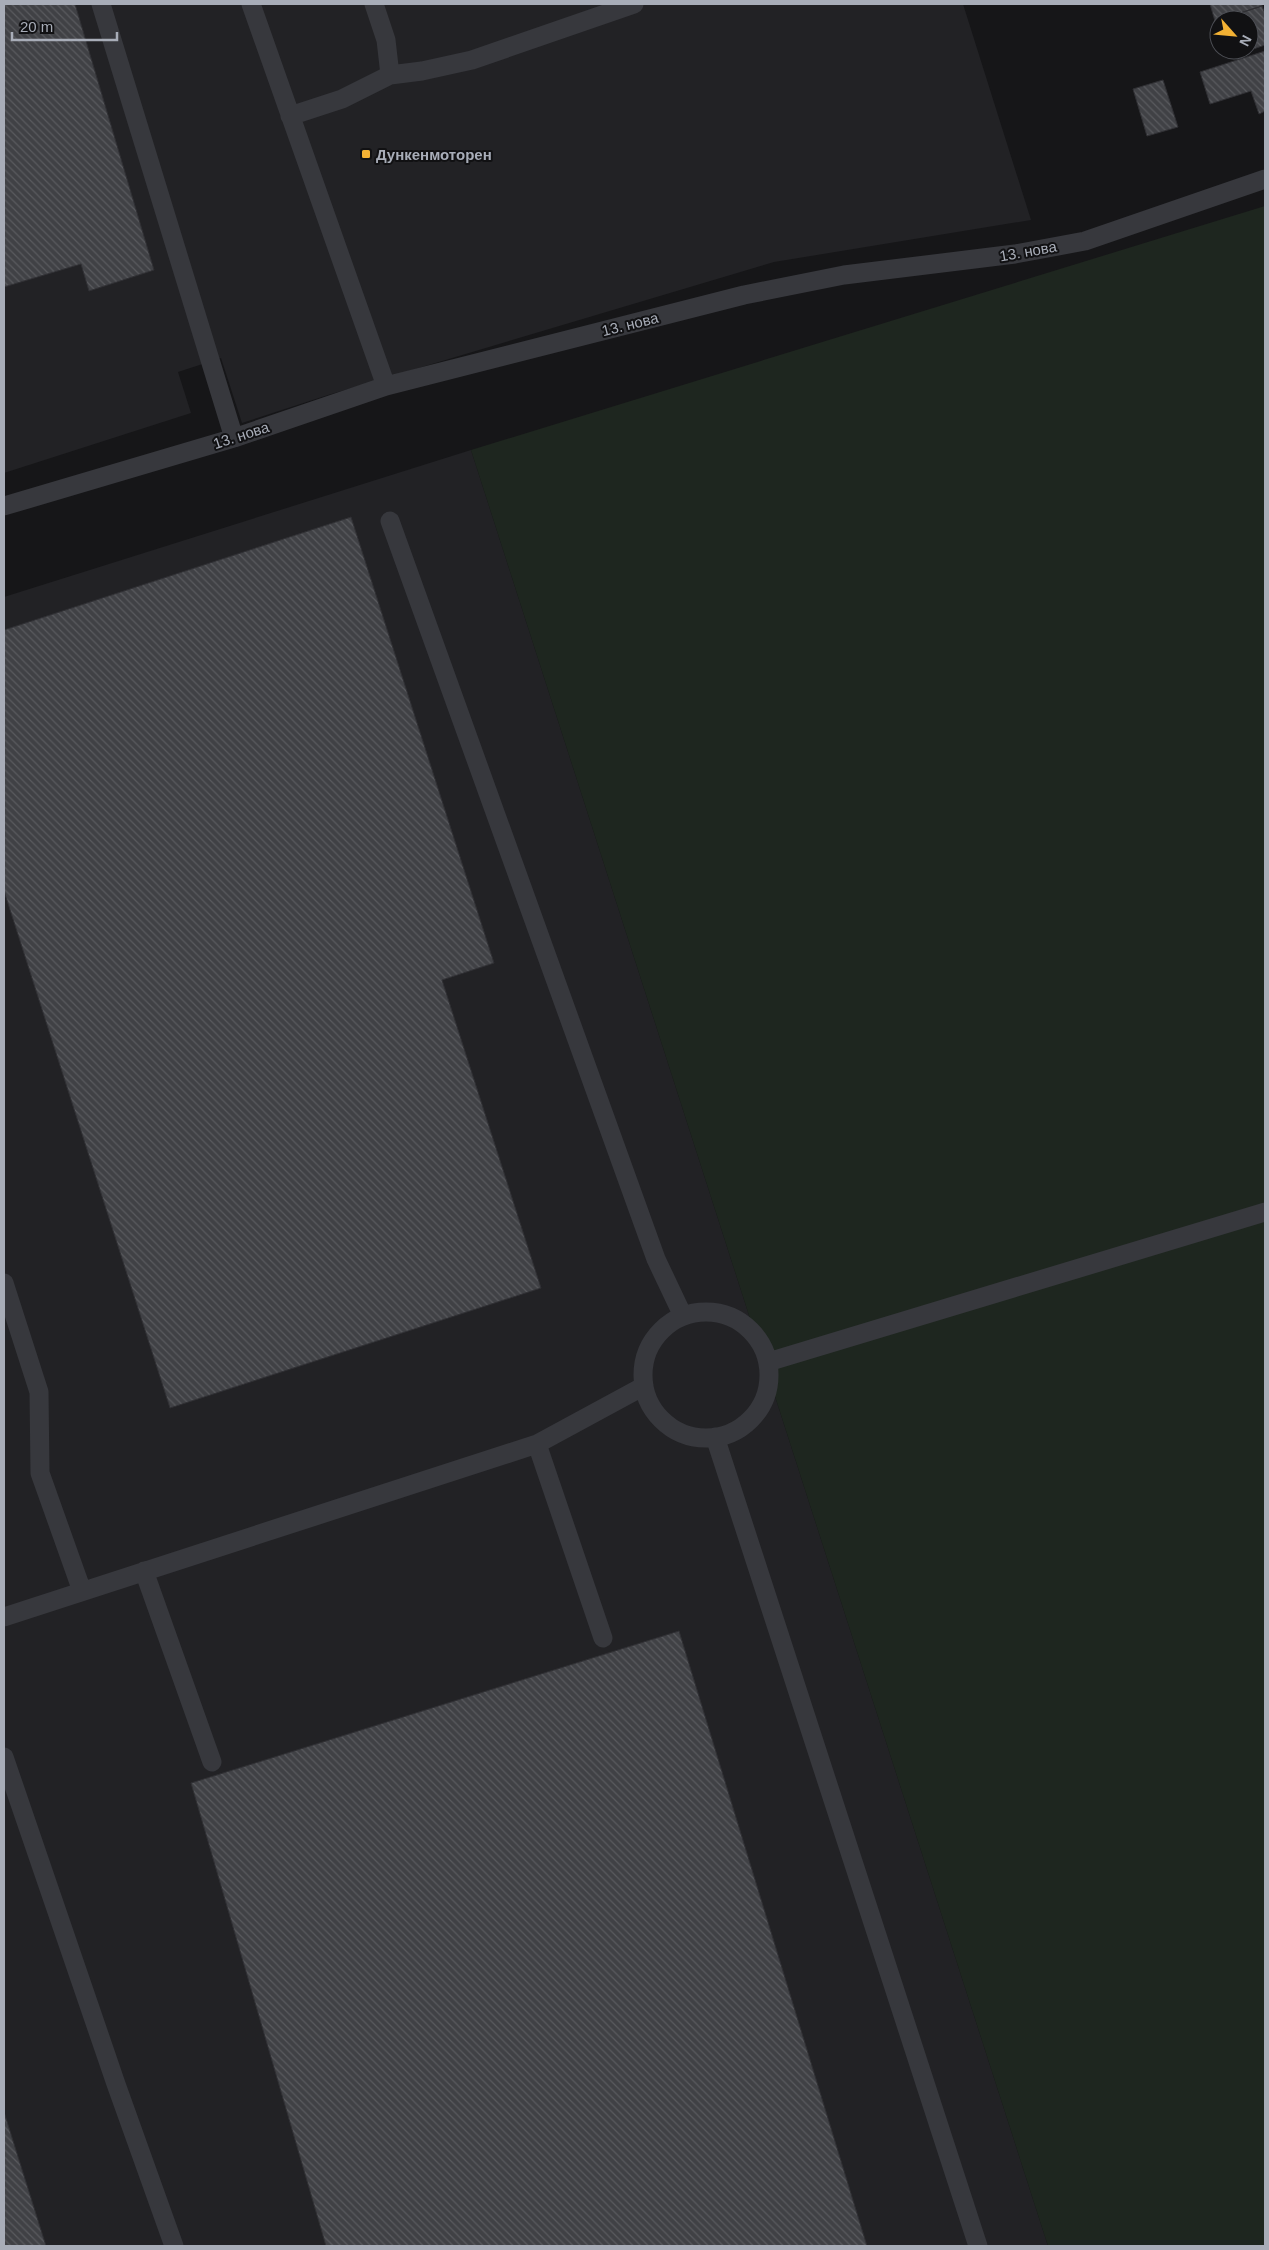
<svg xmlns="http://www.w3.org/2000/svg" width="1269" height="2250" font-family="Helvetica,sans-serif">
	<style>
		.built { fill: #222225 }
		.green { fill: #1e261f }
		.building { fill: url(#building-back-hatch); stroke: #303034 }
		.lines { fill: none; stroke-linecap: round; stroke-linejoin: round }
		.service { stroke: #37383d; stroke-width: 19 }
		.poi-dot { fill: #f2b134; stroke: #111113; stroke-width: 2 }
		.labels { text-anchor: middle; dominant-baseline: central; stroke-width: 4; stroke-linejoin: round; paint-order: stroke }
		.poi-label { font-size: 15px; font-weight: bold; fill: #a8adb8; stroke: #111113; text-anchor: start }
		.street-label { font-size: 15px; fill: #a8adb8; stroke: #111113 }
	</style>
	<defs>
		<pattern id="building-back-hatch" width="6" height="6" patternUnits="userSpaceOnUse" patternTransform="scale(1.25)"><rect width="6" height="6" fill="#404145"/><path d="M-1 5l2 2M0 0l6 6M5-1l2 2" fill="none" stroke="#595a5e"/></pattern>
	</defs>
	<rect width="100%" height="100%" fill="#161618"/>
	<!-- built -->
	<path class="built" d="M4,4H963L1031,220L774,262L328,395L242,423L221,358L178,372L191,413L4,473Z
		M471,450L1048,2246H4V597Z"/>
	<!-- green -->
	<path class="green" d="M1265,206V2246H1048L471,450Z"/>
	<!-- building -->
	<path class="building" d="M4,4H75L154,270L89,291L81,264L4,287Z
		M1210,4H1262V6L1215,21Z
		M1262,6L1265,14V45L1227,58L1225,50H1249V20H1219V33L1215,21Z
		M1265,51V111L1259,114L1251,91L1210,104L1200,72Z
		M1163,80L1178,127L1147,136L1133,89Z
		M351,517L494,963L442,980L541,1288L170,1408L4,891V630Z
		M679,1631L867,2246H326L191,1783Z
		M4,2112L46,2246H4Z"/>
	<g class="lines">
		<!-- service -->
		<path class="service" d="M101,4L234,438
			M251,4L386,386
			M390,75L422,71L472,60L634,4
			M290,116L342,99L390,75L386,40L374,4
			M4,506L234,438L386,386L744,295L844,275L1015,254L1085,241L1265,179
			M390,521L656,1259L683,1316
			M4,1283L39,1392L40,1473L82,1591
			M643 1375a63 63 0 1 1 126 0a63 63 0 1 1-126 0Z
			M768,1362L1265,1212
			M715,1437L978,2246
			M537,1444L603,1638
			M144,1571L212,1762
			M4,1617L537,1444L644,1386
			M4,1757L116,2084L174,2246"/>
	</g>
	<!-- markers -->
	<rect class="poi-dot" x="361" y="149" width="10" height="10" rx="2.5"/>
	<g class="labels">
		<!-- poi labels -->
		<g class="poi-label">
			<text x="376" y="154">Дункенмоторен</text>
		</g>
		<!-- street labels -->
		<g class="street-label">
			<text transform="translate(1028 251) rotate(-10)">13. нова</text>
			<text transform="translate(630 324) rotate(-14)">13. нова</text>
			<text transform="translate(241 435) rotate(-18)">13. нова</text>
		</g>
	</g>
	<!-- border -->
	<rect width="1269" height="2250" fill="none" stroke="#a8adb8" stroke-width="10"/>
	<!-- north arrow -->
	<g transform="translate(1234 35) rotate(117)"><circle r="24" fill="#111113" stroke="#4d4f55"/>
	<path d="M0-4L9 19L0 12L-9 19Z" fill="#f2b134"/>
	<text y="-8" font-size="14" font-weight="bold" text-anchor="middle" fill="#a8adb8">N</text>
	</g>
	<!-- scale -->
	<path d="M12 32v8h105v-8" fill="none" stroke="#a8adb8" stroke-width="2.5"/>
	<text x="20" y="32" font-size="15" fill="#a8adb8" stroke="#111113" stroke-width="4" paint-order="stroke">20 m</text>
</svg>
